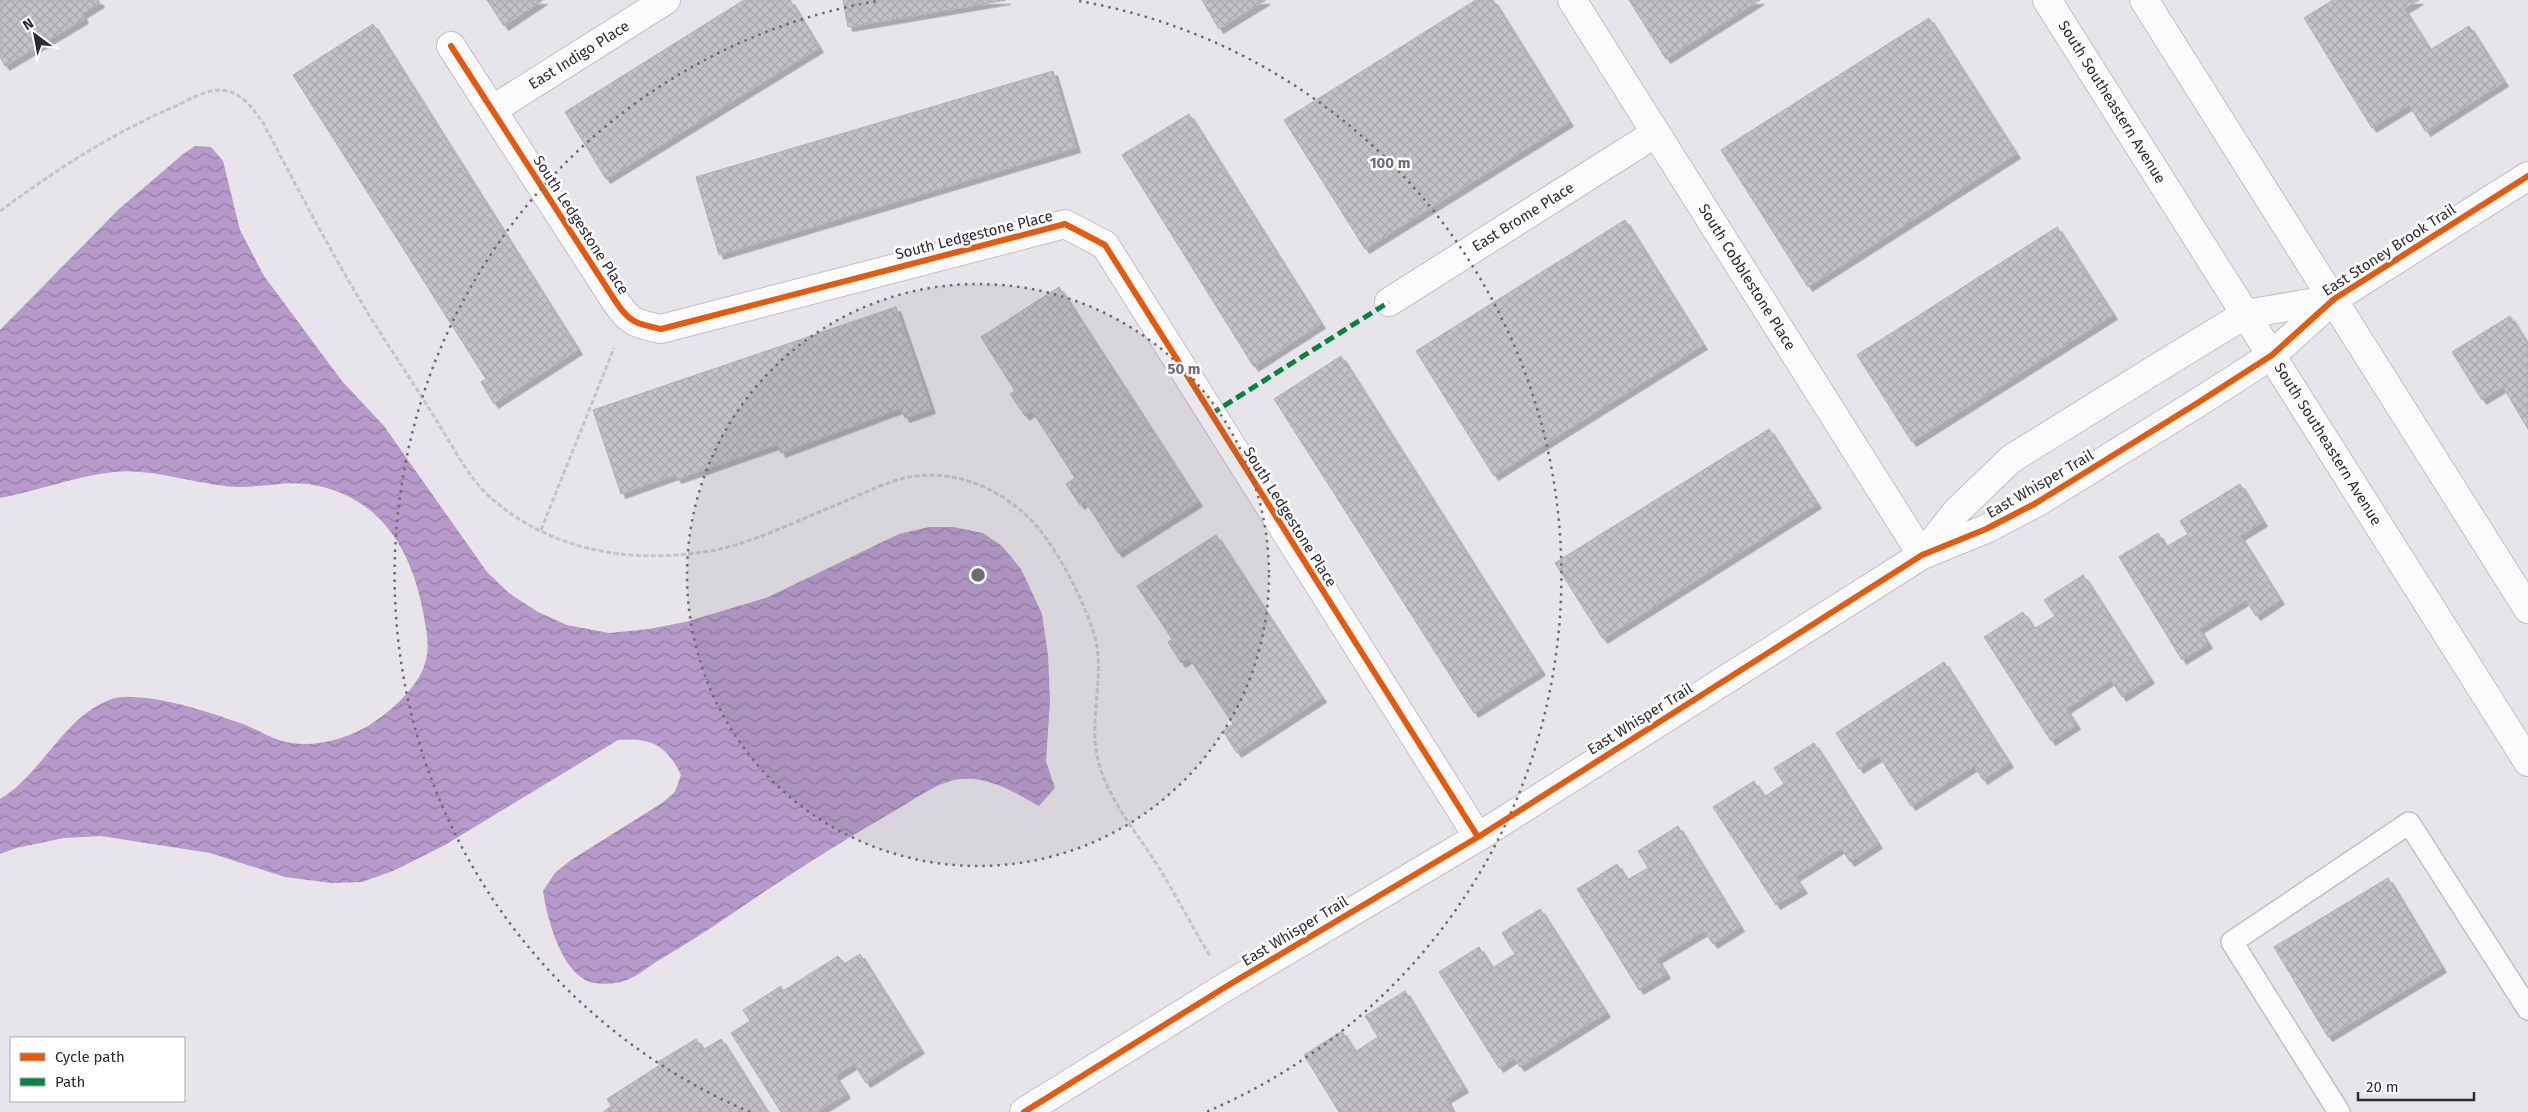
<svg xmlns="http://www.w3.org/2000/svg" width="2528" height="1112" font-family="'Fira Sans',sans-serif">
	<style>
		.water { fill: url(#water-waves) }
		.building { fill: url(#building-cross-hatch); stroke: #b2afb4; filter: url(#shadow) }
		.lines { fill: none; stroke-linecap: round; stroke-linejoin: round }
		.service-casing { stroke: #c3c0c5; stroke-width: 24 }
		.minor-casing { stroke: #c3c0c5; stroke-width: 30 }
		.secondary-casing { stroke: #c3c0c5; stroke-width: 30 }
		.path { stroke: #c5c4c7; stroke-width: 3; stroke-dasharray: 5 2.5; stroke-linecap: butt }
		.service { stroke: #fbfbfc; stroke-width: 21 }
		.minor { stroke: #fbfbfc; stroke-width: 28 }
		.secondary { stroke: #fbfbfc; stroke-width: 28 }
		.quiet { stroke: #00873e; stroke-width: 5; stroke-dasharray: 10 5; stroke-linecap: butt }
		.cycleway-casing { stroke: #fff; stroke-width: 9 }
		.cycleway { stroke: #e8590c; stroke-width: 6 }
		.ring { fill: none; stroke: #6f6c71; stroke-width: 2.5; stroke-dasharray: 2.5 5 }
		.labels { text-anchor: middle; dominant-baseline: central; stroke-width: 5; stroke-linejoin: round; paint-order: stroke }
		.street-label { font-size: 15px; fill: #2e2b30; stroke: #fff }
		.centre { fill: #6f6c71; stroke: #fff; stroke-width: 2.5 }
		.ring-label { font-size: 15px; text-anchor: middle; font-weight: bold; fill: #6f6c71; stroke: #fff; stroke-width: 5; stroke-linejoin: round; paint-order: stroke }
	</style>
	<defs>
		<pattern id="water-waves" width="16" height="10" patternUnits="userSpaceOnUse" patternTransform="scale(1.25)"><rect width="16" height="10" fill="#b69ac9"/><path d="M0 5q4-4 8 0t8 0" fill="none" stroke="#947ea4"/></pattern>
		<pattern id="building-cross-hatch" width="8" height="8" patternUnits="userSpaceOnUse" patternTransform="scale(1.25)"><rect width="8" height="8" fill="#c5c2c7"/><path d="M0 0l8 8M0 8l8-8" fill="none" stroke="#aaa7ab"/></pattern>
		<filter id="shadow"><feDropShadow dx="4.5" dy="4.5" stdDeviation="0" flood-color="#0004"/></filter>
	</defs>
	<rect width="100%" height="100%" fill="#e7e4ea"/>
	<!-- water -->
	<path class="water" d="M195,146L211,147L223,161L240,230L264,276L342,381L384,426L487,572L510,594L538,612L567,625L609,633L649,629L685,622L766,598L899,534L929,527H953L983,533L1002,546L1021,569L1042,614L1048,655L1050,701L1046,761L1055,788L1039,806C1016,793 989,776 961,779C938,781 916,799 896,810C842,841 788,875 736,911C710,929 683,946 656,962C647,968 637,976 627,980C617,984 600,985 590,982C561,972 547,918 543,891L555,873L571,860L662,803L675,792L681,775C667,745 650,737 618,740L445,845L393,871L362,882L332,883L285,877L210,853L101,836L64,838L16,848L0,854V799C42,774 62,719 109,700C120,695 134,697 146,698C179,702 211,713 243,724C256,729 268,737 282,741C309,749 344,740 368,726C392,711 424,683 427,654C429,642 426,629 424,617C413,551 381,495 308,484C286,481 262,487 240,487C201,486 150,467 114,472C75,476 38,491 0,498V330L119,209L182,155Z"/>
	<!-- building -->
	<path class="building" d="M0,0H98L100,3L82,14L84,19L5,66L0,57Z
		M487,0H543L504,26Z
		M744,0H790L819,48L606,179L565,112Z
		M843,0H1006L848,27Z
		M1202,0H1266L1219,29Z
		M1476,0H1493L1569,122L1365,249L1284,120Z
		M1629,0H1760L1666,59Z
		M2333,0H2419L2404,9L2430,50L2469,26L2504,82L2426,132L2409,105L2372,128L2304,18Z
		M1929,18L2016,154L1808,287L1721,150Z
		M373,24L578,350L494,404L481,382L486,379L293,75Z
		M1053,71L1076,148L719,255L696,177Z
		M1189,114L1321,324L1254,367L1122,155Z
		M1625,220L1703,345L1494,476L1416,351Z
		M2057,227L2113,315L1912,442L1857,355Z
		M1059,287L1198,502L1118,553L1085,501L1080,505L1066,484L1075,478L1032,411L1025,416L1010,394L1015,391L981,337Z
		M896,307L931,409L905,418L901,408L781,453L778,444L677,479L675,475L621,494L593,410Z
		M2510,316L2528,345V429L2503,387L2482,400L2452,352Z
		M1341,356L1541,671L1474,713L1274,399Z
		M1769,429L1817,504L1603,639L1555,563Z
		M2240,484L2263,522L2240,536L2280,600L2256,616L2246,600L2199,629L2208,644L2182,660L2119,557L2158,533L2166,547L2188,534L2180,521Z
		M1216,535L1322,698L1237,753L1223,731L1233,724L1189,658L1181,663L1168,642L1172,639L1137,586Z
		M2083,575L2150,679L2122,697L2111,680L2066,709L2076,725L2051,741L1984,637L2023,612L2034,629L2055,616L2044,600Z
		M1944,662L2009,763L1983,780L1974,766L1911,806L1879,756L1859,769L1836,733Z
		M1814,743L1878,844L1850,862L1841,848L1795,877L1803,889L1776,905L1713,807L1754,781L1764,797L1784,784L1774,768Z
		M1678,826L1740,927L1713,944L1704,931L1657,959L1666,974L1639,990L1577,889L1617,864L1627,880L1648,868L1638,851Z
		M2388,878L2442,968L2328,1037L2274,947Z
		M1540,909L1606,1013L1520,1067L1514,1058L1499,1068L1439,972L1479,947L1492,968L1515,954L1502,933Z
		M860,954L920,1049L866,1083L854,1064L835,1076L846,1094L817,1112H781L731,1033L750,1021L743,1010L781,986L783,991L838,956L844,964Z
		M1405,991L1464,1088L1446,1099L1453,1112H1339L1304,1055L1342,1031L1355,1052L1378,1037L1365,1016Z
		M696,1039L703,1050L721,1039L767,1112H603L611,1106L607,1099L660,1065L658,1062Z"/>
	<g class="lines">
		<!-- service casing -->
		<g class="service-casing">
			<path id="service" d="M2339,1112L2232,942L2409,823L2528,1009"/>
		</g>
		<!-- minor casing -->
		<g class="minor-casing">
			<path id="minor" d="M1572,0L1922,555
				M451,46L616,302C630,323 637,324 661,329L1065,224L1105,245L1478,837
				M492,110L666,0
				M1389,302L1656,133
				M1923,554L1957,511L2011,459L2172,359L2246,314L2334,299
				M1024,1112L1227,986L1478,837L1922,555L1986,529L2036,503L2199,402L2272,355L2334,299L2528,176"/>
		</g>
		<!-- secondary casing -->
		<g class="secondary-casing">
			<path id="secondary" d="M2047,0L2528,762
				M2144,0L2528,609"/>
		</g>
		<!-- path -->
		<path class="path" d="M0,211C56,170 112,133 176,106C188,100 206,90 219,90C240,90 253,108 263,123C297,187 331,253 369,315C389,347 410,378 430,410C447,436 468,478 490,497C552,552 631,564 710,551C749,544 788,525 824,510C850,500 889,479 916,476C958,471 996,488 1026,515C1053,538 1091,612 1097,647C1103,687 1087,727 1100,767C1111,804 1141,838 1161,871C1178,899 1193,928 1210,956
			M541,530L614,348"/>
		<!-- service -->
		<use href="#service" class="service"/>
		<!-- minor -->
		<use href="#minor" class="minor"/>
		<!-- secondary -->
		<use href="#secondary" class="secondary"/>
		<!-- quiet -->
		<path class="quiet" d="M1211,414L1389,302"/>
		<!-- cycleway casing -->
		<g class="cycleway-casing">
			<path id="cycleway" d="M451,46L616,302C630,323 637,324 661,329L1065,224L1105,245L1478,837
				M1024,1112L1227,986L1478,837L1922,555L1986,529L2036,503L2199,402L2272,355L2334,299L2528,176"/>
		</g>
		<!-- cycleway -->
		<use href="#cycleway" class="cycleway"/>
	</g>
	<!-- distance rings -->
	<circle cx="978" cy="575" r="291" fill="#6f6c71" fill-opacity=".12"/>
	<g class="ring">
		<circle cx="978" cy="575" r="291"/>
		<path d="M750 1112A583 583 0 0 1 877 1M1079 1A583 583 0 0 1 1206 1112"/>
	</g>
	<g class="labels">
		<!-- street labels -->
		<g class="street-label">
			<text transform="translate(579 55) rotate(-32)">East Indigo Place</text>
			<text transform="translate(2112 102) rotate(58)">South Southeastern Avenue</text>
			<text transform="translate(1523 217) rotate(-32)">East Brome Place</text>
			<text transform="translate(581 225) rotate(57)">South Ledgestone Place</text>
			<text transform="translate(974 235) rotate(-14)">South Ledgestone Place</text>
			<text transform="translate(2389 250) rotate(-33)">East Stoney Brook Trail</text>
			<text transform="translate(1747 277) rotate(58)">South Cobblestone Place</text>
			<text transform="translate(2328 444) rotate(58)">South Southeastern Avenue</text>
			<text transform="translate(2040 484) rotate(-30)">East Whisper Trail</text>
			<text transform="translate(1290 517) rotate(58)">South Ledgestone Place</text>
			<text transform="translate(1640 719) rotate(-32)">East Whisper Trail</text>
			<text transform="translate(1295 931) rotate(-31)">East Whisper Trail</text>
		</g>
	</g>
	<circle cx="978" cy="575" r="8" class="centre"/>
	<g class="ring-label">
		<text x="1390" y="168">100 m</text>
		<text x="1184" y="374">50 m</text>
	</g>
	<!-- legend -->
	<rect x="10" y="1037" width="175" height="65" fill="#ffffff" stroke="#abaaac"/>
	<rect x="20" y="1053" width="25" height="8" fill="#e8590c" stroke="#abaaac"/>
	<text x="55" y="1062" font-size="15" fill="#2e2b30">Cycle path</text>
	<rect x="20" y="1078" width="25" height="8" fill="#00873e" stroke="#abaaac"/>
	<text x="55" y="1087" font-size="15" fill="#2e2b30">Path</text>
	<!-- north arrow -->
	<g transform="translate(35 35) rotate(328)" stroke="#ffffff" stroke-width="4" paint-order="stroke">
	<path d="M0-4L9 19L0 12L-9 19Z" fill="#2e2b30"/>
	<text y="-8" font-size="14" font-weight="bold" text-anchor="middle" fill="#2e2b30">N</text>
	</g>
	<!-- scale -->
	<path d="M2358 1092v8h116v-8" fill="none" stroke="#2e2b30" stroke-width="2.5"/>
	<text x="2366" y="1092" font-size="15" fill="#2e2b30" stroke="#ffffff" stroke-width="4" paint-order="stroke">20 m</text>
</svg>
